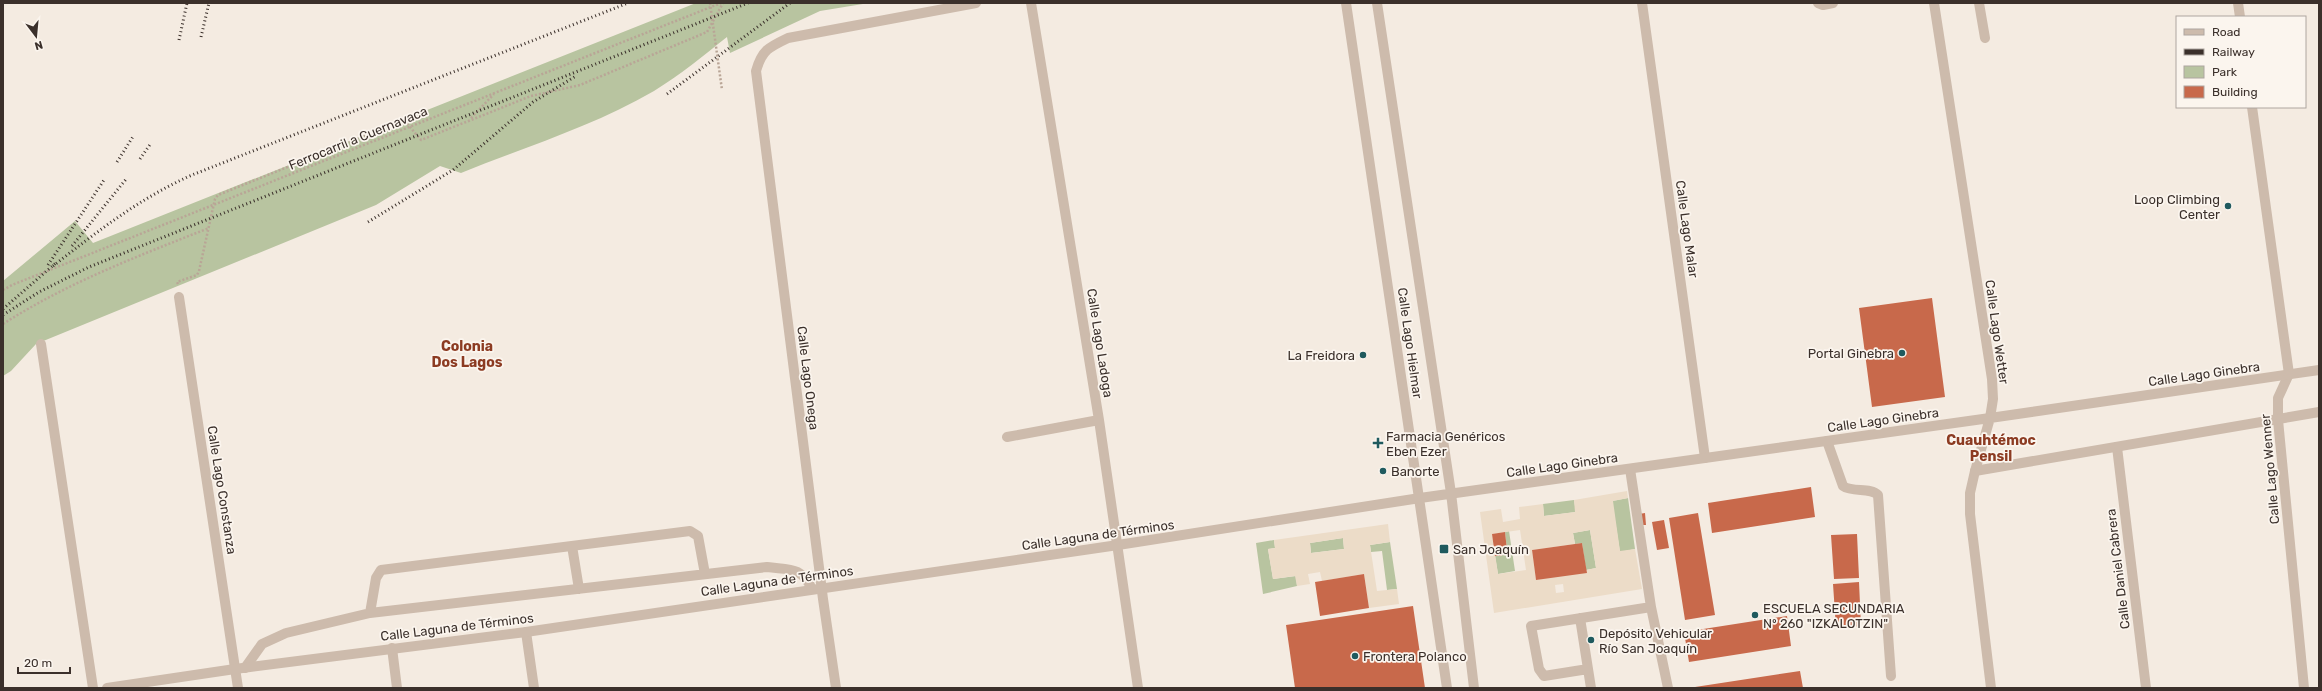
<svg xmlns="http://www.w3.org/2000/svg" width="2322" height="691" font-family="Rubik,sans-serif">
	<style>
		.green { fill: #b8c4a0 }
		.plaza { fill: #ecdcc8; fill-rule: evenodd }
		.building { fill: #c8694b }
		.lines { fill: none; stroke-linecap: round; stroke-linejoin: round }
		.path { stroke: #b9a596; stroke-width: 2.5; stroke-dasharray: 2 2; stroke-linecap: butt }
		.service { stroke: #cdbbac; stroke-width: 10 }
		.minor { stroke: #cdbbac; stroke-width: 10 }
		.tertiary { stroke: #cdbbac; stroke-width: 10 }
		.rail { stroke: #3b302b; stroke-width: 3; stroke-dasharray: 1 3; stroke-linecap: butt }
		.path-bridge { stroke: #b9a596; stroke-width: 2.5; stroke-dasharray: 2 2; stroke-linecap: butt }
		.poi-dot { fill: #1f5a5e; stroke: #fbf5ee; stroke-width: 1.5 }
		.labels { text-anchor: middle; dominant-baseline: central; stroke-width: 3.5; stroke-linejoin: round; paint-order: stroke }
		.street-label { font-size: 13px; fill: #3b302b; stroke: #fbf5ee }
		.poi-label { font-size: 13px; fill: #3b302b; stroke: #fbf5ee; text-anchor: start }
		.neighbourhood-label { font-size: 14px; font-weight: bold; fill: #8c3b22; stroke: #fbf5ee }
	</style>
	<rect width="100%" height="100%" fill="#f4ebe1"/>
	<!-- green -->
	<path class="green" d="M696,3H869L820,11L730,53L727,37C703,56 680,75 654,91C594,126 525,147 461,173L440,166L376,205L36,344L11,371L3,376V281L75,221L93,243Z
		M1628,498L1635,549L1620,552L1612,501Z
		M1574,500L1576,512L1544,516L1543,504Z
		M1590,530L1596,568L1586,570L1582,543L1575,544L1573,533Z
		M1509,531L1515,571L1498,574L1495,556H1502V550H1507L1505,532Z
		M1343,538L1344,549L1311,553L1310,543Z
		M1274,540L1275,548L1268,549L1273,579L1296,576L1297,586L1263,594L1256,543Z
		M1390,542L1397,589L1387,590L1382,551L1371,552L1370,545Z"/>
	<!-- plaza -->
	<path class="plaza" d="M1627,491L1628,498L1613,501L1620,551L1635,549L1642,589L1494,613L1480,512L1501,509L1503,522L1520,519L1519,507L1543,504L1544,516L1575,512L1574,500ZM1520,530L1526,570L1498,574L1492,534ZM1590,530L1596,568L1536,580L1532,550L1575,544L1573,533ZM1563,584L1564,592L1556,593L1555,585Z
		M1388,524L1390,542L1370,545L1377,591L1397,589L1399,604L1369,608L1364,574L1322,581L1320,572L1308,574L1310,584L1297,586L1295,576L1273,579L1268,549L1275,548L1274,540ZM1343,538L1344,549L1311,553L1310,543Z"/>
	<!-- building -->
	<path class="building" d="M1932,298L1945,397L1872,407L1859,308Z
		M1811,487L1815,517L1712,533L1708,503Z
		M1645,513L1646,525H1640L1639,514Z
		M1698,513L1715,615L1685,620L1669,518Z
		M1664,520L1669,548L1657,550L1652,522Z
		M1505,532L1507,550H1502V556H1495L1492,534Z
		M1857,534L1859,578L1834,579L1831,535Z
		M1582,543L1587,573L1536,580L1532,550Z
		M1364,574L1369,608L1320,616L1315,582Z
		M1859,582L1861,626L1836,628L1833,584Z
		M1413,606L1425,688H1295L1286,625Z
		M1787,616L1791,646L1689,662L1684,632Z
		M1800,671L1803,688H1695V687Z"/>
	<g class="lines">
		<!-- path -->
		<path class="path" d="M471,118L494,94
			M178,284L177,282L197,275L199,271L215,199L218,195L404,120L421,140L531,96L580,85L707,32L723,3
			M3,290L12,285L721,3
			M3,324C67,283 138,256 209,228"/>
		<!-- service -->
		<path class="service" d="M1818,3L1823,5L1833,3
			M1979,3L1985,38
			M1827,441L1843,486C1853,493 1870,487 1878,495L1891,676
			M1630,469L1651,607L1668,688
			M572,546L579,589
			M370,613L376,578L381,570L690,531L698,536L705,574
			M1580,618L1591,688
			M245,668L262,644L286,633L370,613L767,567C789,570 801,566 812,589
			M1588,669L1544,676L1539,669L1531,626L1651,607"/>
		<!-- minor -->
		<path class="minor" d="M1031,3L1099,420L1138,688
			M1642,3L1705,458
			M1934,3L1992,379L1993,399L1990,418
			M2238,3L2240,17
			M2252,107L2289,374L2278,398V420L2304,688
			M179,297L238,688
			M41,344L93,688
			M1007,437L1099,420
			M2117,447L2146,688
			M1975,471L1970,493V514L1991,688
			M526,632L534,688
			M392,648L397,688
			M836,688L823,599L756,71C762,50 769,47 788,38L976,3"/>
		<!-- tertiary -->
		<path class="tertiary" d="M1346,3L1447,688
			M1377,3L1451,493L1474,688
			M1990,418L1975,471L2319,412
			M107,688L235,669L526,632L1118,545L1420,498L1990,418L2319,370"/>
		<!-- rail -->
		<path class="rail" d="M201,37L209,3
			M179,40L187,3
			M667,94L790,3
			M140,159L151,143
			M117,162L134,135
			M368,222L453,170L533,102L576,76
			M72,246L127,178
			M48,265L104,180
			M53,266C98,231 140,198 192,175L628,3
			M3,309L57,262
			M3,315L39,292L89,267L748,3"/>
		<!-- path-bridge -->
		<path class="path-bridge" d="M710,3L722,90"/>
	</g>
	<!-- markers -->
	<g class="poi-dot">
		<circle cx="2228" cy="206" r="4"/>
		<circle cx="1902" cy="353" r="4"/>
		<circle cx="1363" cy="355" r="4"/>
		<path d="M1376 437h4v4h4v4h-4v4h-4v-4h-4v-4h4z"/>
		<circle cx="1383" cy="471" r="4"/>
		<rect x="1439" y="544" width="10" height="10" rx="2"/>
		<circle cx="1755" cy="615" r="4"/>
		<circle cx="1591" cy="640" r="4"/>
		<circle cx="1355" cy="656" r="4"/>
	</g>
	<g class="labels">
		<!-- street labels -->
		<g class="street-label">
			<text transform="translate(358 138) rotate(-22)">Ferrocarril a Cuernavaca</text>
			<text transform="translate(1687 229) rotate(82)">Calle Lago Malar</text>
			<text transform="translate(1997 332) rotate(82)">Calle Lago Wetter</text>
			<text transform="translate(1100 343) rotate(81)">Calle Lago Ladoga</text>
			<text transform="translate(1410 343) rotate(82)">Calle Lago Hielmar</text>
			<text transform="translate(2204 374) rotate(-8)">Calle Lago Ginebra</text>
			<text transform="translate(808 378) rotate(83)">Calle Lago Onega</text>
			<text transform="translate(1883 420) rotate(-8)">Calle Lago Ginebra</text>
			<text transform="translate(1562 465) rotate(-8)">Calle Lago Ginebra</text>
			<text transform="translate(2270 469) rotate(-95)">Calle Lago Wenner</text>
			<text transform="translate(222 490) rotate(81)">Calle Lago Constanza</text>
			<text transform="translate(1098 535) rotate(-8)">Calle Laguna de Términos</text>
			<text transform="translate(2118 569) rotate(-97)">Calle Daniel Cabrera</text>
			<text transform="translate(777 581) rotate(-8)">Calle Laguna de Términos</text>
			<text transform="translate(457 627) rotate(-7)">Calle Laguna de Términos</text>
		</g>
		<!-- poi labels -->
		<g class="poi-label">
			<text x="2220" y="199" text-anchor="end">Loop Climbing<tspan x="2220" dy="15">Center</tspan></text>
			<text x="1894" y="353" text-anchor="end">Portal Ginebra</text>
			<text x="1355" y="355" text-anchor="end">La Freidora</text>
			<text x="1386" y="436">Farmacia Genéricos<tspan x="1386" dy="15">Eben Ezer</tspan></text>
			<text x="1391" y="471">Banorte</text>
			<text x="1453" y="549">San Joaquín</text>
			<text x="1763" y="608">ESCUELA SECUNDARIA<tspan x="1763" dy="15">Nº 260 "IZKALOTZIN"</tspan></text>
			<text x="1599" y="633">Depósito Vehicular<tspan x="1599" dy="15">Río San Joaquín</tspan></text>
			<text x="1363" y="656">Frontera Polanco</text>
		</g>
		<!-- neighbourhood labels -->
		<g class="neighbourhood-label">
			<text x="467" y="346">Colonia<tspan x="467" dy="16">Dos Lagos</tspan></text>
			<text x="1991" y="440">Cuauhtémoc<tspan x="1991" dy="16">Pensil</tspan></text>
		</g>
	</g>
	<!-- border -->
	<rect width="2322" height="691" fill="none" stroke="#3b302b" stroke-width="8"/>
	<!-- legend -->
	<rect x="2176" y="16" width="130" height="92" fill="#fbf5ee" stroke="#aea6a0"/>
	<rect x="2184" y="29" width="20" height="6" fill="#cdbbac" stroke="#aea6a0"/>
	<text x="2212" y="36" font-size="12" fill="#3b302b">Road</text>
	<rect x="2184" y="49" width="20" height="6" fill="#3b302b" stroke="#aea6a0"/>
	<text x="2212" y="56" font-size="12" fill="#3b302b">Railway</text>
	<rect x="2184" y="66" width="20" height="12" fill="#b8c4a0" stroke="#aea6a0"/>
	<text x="2212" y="76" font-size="12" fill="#3b302b">Park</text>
	<rect x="2184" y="86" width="20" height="12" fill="#c8694b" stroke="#aea6a0"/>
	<text x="2212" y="96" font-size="12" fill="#3b302b">Building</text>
	<!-- north arrow -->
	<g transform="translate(36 36) rotate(164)" stroke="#fbf5ee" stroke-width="3" paint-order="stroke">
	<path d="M0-3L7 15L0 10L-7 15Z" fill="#3b302b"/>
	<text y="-6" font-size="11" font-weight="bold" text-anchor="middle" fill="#3b302b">N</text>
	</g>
	<!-- scale -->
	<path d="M18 667v6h52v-6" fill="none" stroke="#3b302b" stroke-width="2"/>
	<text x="24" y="667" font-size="12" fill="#3b302b" stroke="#fbf5ee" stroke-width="3" paint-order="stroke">20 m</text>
</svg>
